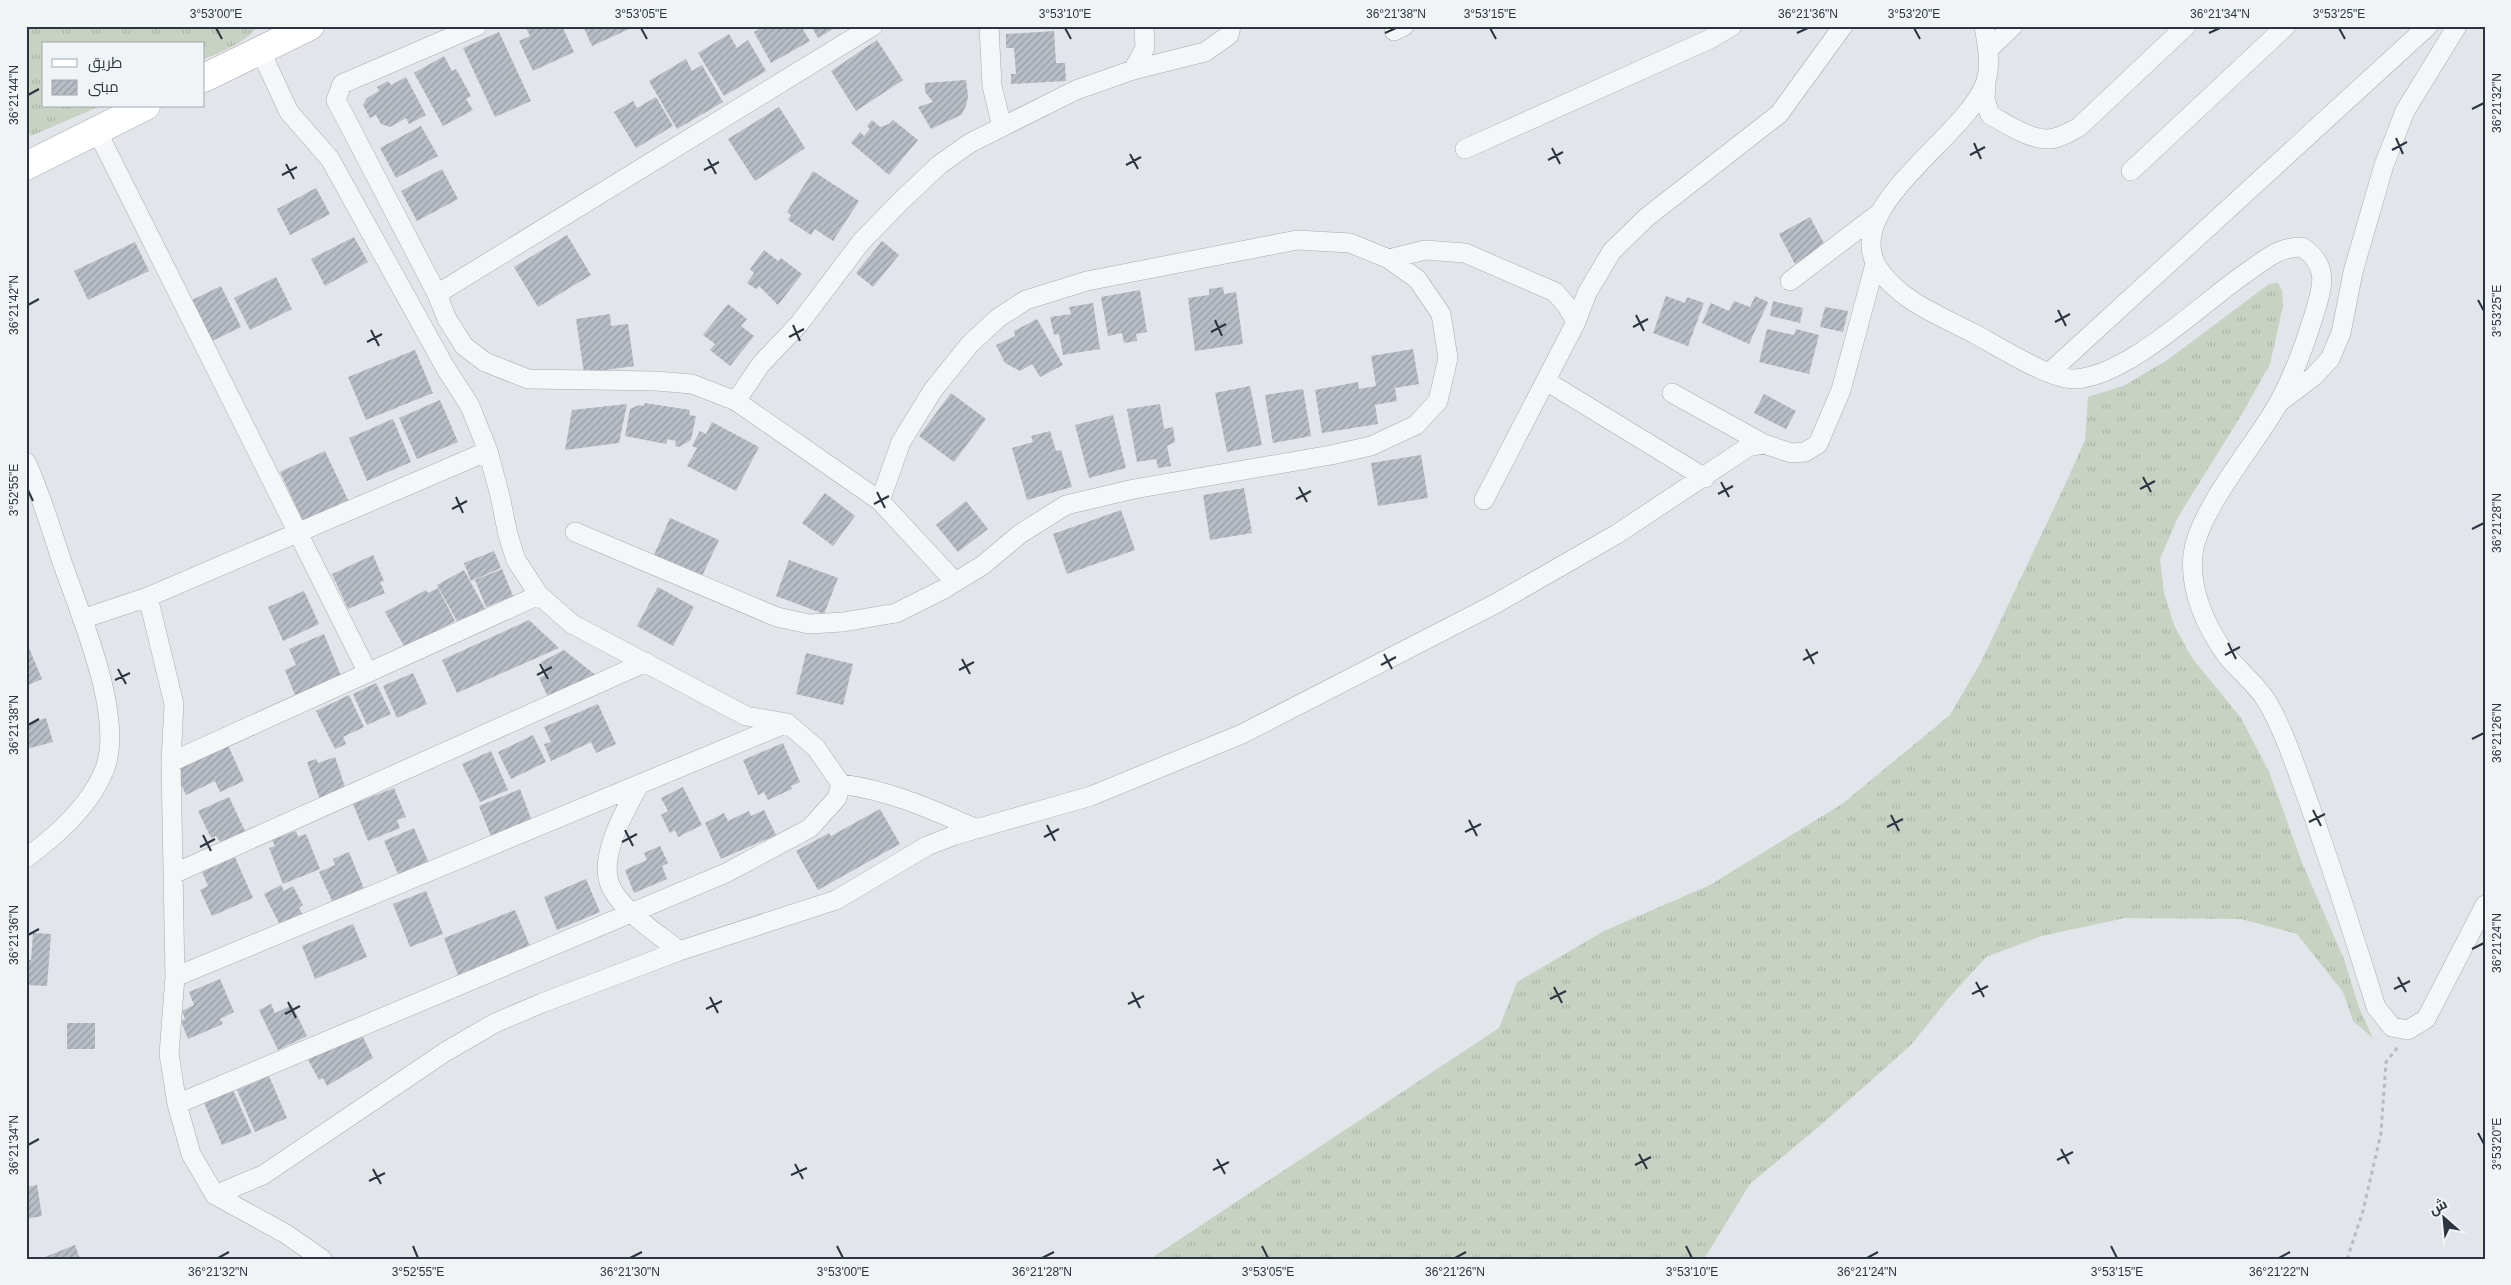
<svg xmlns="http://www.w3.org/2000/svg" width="2511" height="1285" font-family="Helvetica,Cairo,sans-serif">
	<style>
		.grass { fill: url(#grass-tufts) }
		.building { fill: url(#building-hatch) }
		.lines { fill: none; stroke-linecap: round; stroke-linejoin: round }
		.minor-casing { stroke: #a7acb3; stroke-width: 20 }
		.secondary-casing { stroke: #a7acb3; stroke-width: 29 }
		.path { stroke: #b8bcc1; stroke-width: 3; stroke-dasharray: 4 4; stroke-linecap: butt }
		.minor { stroke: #f4f6f8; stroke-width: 19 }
		.secondary { stroke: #fff; stroke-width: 28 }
		.ticks { fill: none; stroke: #2b3440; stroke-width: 2 }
		.neatline { fill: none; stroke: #2b3440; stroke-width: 2 }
		.ticks-label { font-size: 12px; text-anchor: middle; fill: #2b3440 }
	</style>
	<defs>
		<pattern id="grass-tufts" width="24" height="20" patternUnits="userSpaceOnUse" patternTransform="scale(1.25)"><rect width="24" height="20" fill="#c8d2c3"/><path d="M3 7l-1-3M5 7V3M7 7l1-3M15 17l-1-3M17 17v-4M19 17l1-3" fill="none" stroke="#acb5a9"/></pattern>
		<pattern id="building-hatch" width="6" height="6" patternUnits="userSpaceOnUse" patternTransform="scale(1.25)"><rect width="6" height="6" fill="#b9bec6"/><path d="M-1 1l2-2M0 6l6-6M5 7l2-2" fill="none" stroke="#979ba2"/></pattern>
	</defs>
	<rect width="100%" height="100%" fill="#e2e5e9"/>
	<!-- grass -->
	<path class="grass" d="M26,26H258C245,43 223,51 204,59V44H44V106H100L31,136L26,130Z
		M2278,283L2282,291L2283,306L2270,364L2242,414L2178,517L2160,559L2164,593L2174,625L2192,658L2241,718L2270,774L2302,863L2344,959L2359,1008L2373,1038L2353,1021L2343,992L2297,934L2241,919L2125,918L2042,936L1986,957L1948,999L1911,1045L1822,1124L1750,1184L1704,1259H1150L1499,1028L1517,982L1604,931L1710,885L1842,804L1950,715L1981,662L2064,487L2085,440L2088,397L2123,386L2166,361L2269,284Z"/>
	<!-- building -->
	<path class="building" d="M525,26H562L574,52L533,71L519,41L530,36Z
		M583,26H628L629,29L592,46Z
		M765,26H801L810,41L771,63L754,32Z
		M811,26H838L818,38Z
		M1054,31L1056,63H1065L1066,81L1011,84V74H1016L1014,48H1006V34Z
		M499,32L531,101L495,117L463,48Z
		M729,34L737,48L748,40L766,71L724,96L698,53Z
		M877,40L903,80L856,111L831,71Z
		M444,56L452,71L456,69L471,96L466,99L473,110L443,126L414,73Z
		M686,59L692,71L702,65L723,102L677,129L649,81Z
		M406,77L426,115L409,124L406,118L390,127L381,124L376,115L370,118L363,105L367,98L379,91L377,87L388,81L391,85Z
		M966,80L968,96L966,106L961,115L931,129L918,107L933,102L925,92V83Z
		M656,97L673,126L636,148L614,112L633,101L637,108Z
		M779,107L805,148L755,181L728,139Z
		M872,120L880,127L889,124L893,120L918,140L889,175L851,143L860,132L864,136L870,129L867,126Z
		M421,126L438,156L396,178L380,148Z
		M442,169L458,199L417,221L401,191Z
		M813,171L859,201L833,241L815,229L811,235L788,220L791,215L787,212Z
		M316,188L330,214L290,235L277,209Z
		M1810,217L1826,247L1795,264L1779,234Z
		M567,235L591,275L538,307L514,267Z
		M354,237L368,262L325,286L311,259Z
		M882,241L899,255L873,287L856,273Z
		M135,242L149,271L88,300L74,271Z
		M764,250L778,261L781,258L802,274L778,305L759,286L756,289L747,283L754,273L750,269Z
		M276,277L292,309L250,330L234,298Z
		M221,286L241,327L210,342L190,301Z
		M1223,287L1224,294L1236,292L1243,344L1195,351L1188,298L1209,295V289Z
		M1140,290L1147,332L1136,334L1137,341L1124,343L1122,333L1108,336L1101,297Z
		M1666,296L1685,303L1687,297L1704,303L1688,346L1653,333Z
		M1755,296L1768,302L1749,344L1702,323L1711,303L1729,311L1734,301L1750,307Z
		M1773,301L1803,308L1800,323L1770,316Z
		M1093,303L1100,349L1063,355L1059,334L1054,335L1050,317L1071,314L1069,307Z
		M728,304L747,319L741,326L754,336L730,366L710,350L715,344L703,335Z
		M1825,307L1848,311L1843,332L1820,327Z
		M610,314L611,326L628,324L634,366L584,373L576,319Z
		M1037,319L1063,365L1040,377L1032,364L1020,371L1005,363L996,345L1015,336L1014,331Z
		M1767,329L1794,335L1796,329L1819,335L1809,374L1759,362Z
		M1413,349L1419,384L1395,388L1397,401L1375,405L1378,424L1322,433L1315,390L1358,382L1359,389L1376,386L1371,356Z
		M415,350L433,393L366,420L348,377Z
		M1250,386L1262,445L1227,452L1215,393Z
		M1303,389L1311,436L1273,443L1265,395Z
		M951,393L986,419L954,462L919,436Z
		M1764,394L1796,411L1786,429L1754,413Z
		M440,400L458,442L417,459L399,418Z
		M645,403L690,410L689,415L696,416L691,440L679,447L675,446L676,441L668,439L666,444L625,436L630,409L639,405L644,406Z
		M627,404L619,443L565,450L572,410Z
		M1160,404L1164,429L1173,427L1175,442L1167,446L1171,466L1158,468L1156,459L1137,462L1127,409Z
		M1113,415L1126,468L1089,478L1075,425Z
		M393,419L411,462L367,481L349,438Z
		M712,422L759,447L736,491L687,466L697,448L692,446L700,431L706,434Z
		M1050,431L1056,451L1061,450L1072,487L1027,500L1012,448L1033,442L1031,436Z
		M325,451L348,500L303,521L280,472Z
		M1421,455L1428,498L1378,506L1371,463Z
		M1244,488L1252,533L1210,540L1203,495Z
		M825,493L855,516L833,546L802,523Z
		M966,501L988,529L958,552L936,525Z
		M1121,510L1135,550L1067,574L1053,534Z
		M670,518L719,540L702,576L654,555Z
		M494,551L501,568L471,581L464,563Z
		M373,555L384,581L380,582L385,593L348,609L332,574Z
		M789,560L838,578L824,614L776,596Z
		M502,569L513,596L486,607L475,580Z
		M464,570L487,612L466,624L463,618L457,621L437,585Z
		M658,587L694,607L673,646L637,626Z
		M438,588L455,621L405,648L385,612L426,590L428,593Z
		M304,591L319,624L283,641L268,607Z
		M529,620L559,648L457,693L442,660Z
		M324,634L341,676L295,695L285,670L296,665L289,649Z
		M29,648L42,679L26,686V650Z
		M564,650L598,677L550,701L539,678L547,674L541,662Z
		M806,653L853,664L843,705L796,694Z
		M413,673L427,704L397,718L383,686Z
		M376,683L391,714L367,725L353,694Z
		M349,695L364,727L343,737L346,744L335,749L316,711Z
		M598,704L616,744L596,753L591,742L551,761L544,744L551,742L544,727Z
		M46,718L53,742L26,749V724Z
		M533,735L546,762L511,779L498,752Z
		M783,743L800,782L791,786L792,789L768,800L764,792L758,795L743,760Z
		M228,745L244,781L220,792L215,781L186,795L174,770Z
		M491,751L508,790L480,802L462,764Z
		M335,757L346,790L320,800L307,762L316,759L318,763Z
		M683,787L702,825L678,837L675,830L670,833L661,815L668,811L661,798Z
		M394,788L406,817L397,820L400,828L368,841L353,804Z
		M520,789L532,821L492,839L479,806Z
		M229,797L245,831L220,842L216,836L211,838L198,811Z
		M880,809L900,844L818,890L796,851L829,833L831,836Z
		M764,810L776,835L721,859L705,823L724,813L728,821L749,811L751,816Z
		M414,828L431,868L401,881L384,841Z
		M296,831L298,837L306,834L320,869L283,884L269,848L275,846L272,840Z
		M660,846L668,863L662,866L667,879L634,893L625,870L647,860L644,853Z
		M349,852L367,896L333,903L319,872L335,865L333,859Z
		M235,857L253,898L212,916L200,890L208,886L202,872Z
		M586,879L600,912L557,930L544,897Z
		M281,885L284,891L293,886L303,905L299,908L305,919L283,931L264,894Z
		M426,891L443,934L410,947L393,904Z
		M515,910L530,946L458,975L444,938Z
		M353,924L367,957L315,979L302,946Z
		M33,933L51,934L47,986L26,985V960H31Z
		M220,979L234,1012L220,1019L223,1024L188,1039L181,1021L185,1019L182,1011L194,1005L189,992Z
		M271,1004L275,1013L292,1005L307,1036L278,1050L259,1010Z
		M67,1023H95V1049H67Z
		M360,1031L373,1058L327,1086L323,1078L319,1080L306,1056Z
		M269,1076L287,1118L255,1132L237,1090Z
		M233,1090L252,1133L222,1145L204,1103Z
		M37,1185L42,1216L26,1219V1187Z
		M75,1245L80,1259H40Z"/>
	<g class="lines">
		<!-- minor casing -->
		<g class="minor-casing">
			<path id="minor" d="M477,26L342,84L336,100L437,294L447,319L464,346L485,362L528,379L656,381L692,384L736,401L880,501L955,582
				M1984,26C1987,45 1992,65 1985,84C1966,136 1842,207 1877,266C1897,300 1941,316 1975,334C1997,346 2051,380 2075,379C2128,376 2200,305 2243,275C2262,262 2279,246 2302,247C2331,266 2322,289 2313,318C2304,348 2293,376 2278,404C2255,445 2199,509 2193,554C2189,590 2206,627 2227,656C2239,671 2256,684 2266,700C2284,729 2298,774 2310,806C2333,872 2355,939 2376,1007L2392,1027L2408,1030L2426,1019L2485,905
				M1394,31L1404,26
				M1988,50L2013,26
				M1133,70L1145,48L1144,26
				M1986,83L1985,99L1990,115C2005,123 2028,138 2045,139C2057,140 2070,132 2079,127L2186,26
				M1002,127L1076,90L1133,70L1205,52L1229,35L1231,26
				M97,131L368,673
				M1465,149L1710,39L1732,26
				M2131,171L2286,26
				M1389,259L1425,250L1465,253L1555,292L1567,306L1576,322
				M1790,281L1878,214
				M437,294L873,26
				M2050,372L2428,26
				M1546,381L1705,478
				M1672,393L1764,444
				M736,401L761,364L799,324L861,242L901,201L939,165L970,143L1002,127L992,86L989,26
				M2280,402L2313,377L2330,359L2341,333L2353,272L2384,165L2405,111L2457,26
				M26,462C41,494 51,529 62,562C80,614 126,719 104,771C89,807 57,835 26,858
				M1484,500L1576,322L1587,293L1612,251L1647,217L1779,114L1843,26
				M575,532L777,617L809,624L843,622L896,613L944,589L983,565L1020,534L1066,505L1134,489L1331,455L1371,446L1416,425L1438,401L1448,358L1441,314L1417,279L1389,259L1350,243L1297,240L1087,281L1026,300L998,318L970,344L933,390L901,442L880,501
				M148,597L174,704L171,762L175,977L169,1054L177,1104L191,1154L215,1195L286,1234L322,1259
				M82,619L148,597L488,451
				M171,762L539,595
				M841,784C892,791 930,809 977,829
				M639,785C626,809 600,853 609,882C617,908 659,934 679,951
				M173,874L646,662
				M175,977L787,723
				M177,1104L726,873L810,828L837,798L841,784L816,748L787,723L746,716L572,624L539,595L516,560L508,535L500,496L488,451L470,406L445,367L330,159L289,112L260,50
				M215,1195L263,1175L445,1052L495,1023L542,1003L679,951L836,900L927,846L955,835L1091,796L1242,734L1495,604L1617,534L1748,447L1764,444L1791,453L1805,452L1818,444L1841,390L1875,264"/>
		</g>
		<!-- secondary casing -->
		<g class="secondary-casing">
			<path id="secondary" d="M204,78L310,26
				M26,166L146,106"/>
		</g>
		<!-- path -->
		<path class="path" d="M2347,1259L2363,1211L2381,1133L2386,1062L2398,1047"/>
		<!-- minor -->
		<use href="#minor" class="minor"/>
		<!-- secondary -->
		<use href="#secondary" class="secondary"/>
	</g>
	<!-- ticks -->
	<path class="ticks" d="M216,28L222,39M641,28L647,39M1065,28L1071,39M1490,28L1496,39M1914,28L1920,39M2339,28L2345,39M1385,33L1396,28M1797,33L1808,28M2209,33L2220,28M28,95L39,89M2472,109L2484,103M2396,138L2403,154M1974,143L1981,159M1552,148L1560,164M2392,150L2407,142M1130,154L1138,169M1970,155L1985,147M708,159L716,174M1548,160L1563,152M286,164L294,179M1126,165L1141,157M704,170L719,162M282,175L297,167M2478,300L2484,311M28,305L39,299M2058,310L2066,326M1636,315L1644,331M1215,320L1222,336M2055,322L2070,314M793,325L800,341M1633,327L1648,319M371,330L379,346M1211,332L1226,324M789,337L804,329M367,342L382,334M2143,477L2151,492M1721,482L1729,497M1299,487L1307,502M2140,489L2155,481M28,490L33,501M877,492L885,508M1718,494L1733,486M456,497L463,513M1296,499L1311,491M874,504L889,496M452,509L467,501M2472,529L2484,523M2228,643L2236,659M1806,649L1814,664M1384,654L1392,669M2225,655L2240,647M962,659L970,674M1803,660L1818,652M540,664L548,679M1381,665L1396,657M118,669L126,684M959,670L974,662M537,675L552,667M115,680L130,673M28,725L39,719M2472,739L2484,733M2313,810L2321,826M1891,815L1899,831M1469,820L1477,836M2309,822L2325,814M1047,825L1055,841M1887,827L1903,819M625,830L633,846M1465,832L1481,824M203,835L211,851M1044,837L1059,829M622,842L637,834M200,847L215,839M28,935L39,929M2472,949L2484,943M2398,977L2406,992M1976,982L1984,997M1554,987L1562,1003M2394,989L2410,981M1132,992L1140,1008M1972,994L1988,986M710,997L718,1013M1550,999L1566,991M288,1002L296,1018M1128,1004L1144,996M706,1009L722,1001M285,1014L300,1006M2478,1133L2484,1144M28,1145L39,1139M2061,1149L2069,1164M1639,1154L1647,1169M1217,1159L1225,1174M2057,1160L2073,1152M795,1164L803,1179M1635,1165L1651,1157M373,1169L381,1184M1213,1170L1229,1162M791,1175L807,1168M369,1181L385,1173M413,1246L418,1258M837,1246L843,1258M1262,1246L1268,1258M1686,1246L1692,1258M2111,1246L2117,1258M218,1258L229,1252M630,1258L642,1252M1042,1258L1054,1252M1455,1258L1466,1252M1867,1258L1878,1252M2279,1258L2290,1252"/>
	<!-- border -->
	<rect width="2511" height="1285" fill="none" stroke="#f1f4f7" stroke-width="55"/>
	<!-- legend -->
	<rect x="42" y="42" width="162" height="65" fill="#f1f4f7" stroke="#a2a7ae"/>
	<rect x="52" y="59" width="25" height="8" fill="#ffffff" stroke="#a2a7ae"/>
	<text x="88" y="68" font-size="15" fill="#2b3440">طريق</text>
	<rect x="52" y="80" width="25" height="15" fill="url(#building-hatch)" stroke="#a2a7ae"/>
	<text x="88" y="92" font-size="15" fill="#2b3440">مبنى</text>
	<!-- north arrow -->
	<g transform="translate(2444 1218) rotate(333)" stroke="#f1f4f7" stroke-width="4" paint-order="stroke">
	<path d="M0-4L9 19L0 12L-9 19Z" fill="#2b3440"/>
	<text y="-8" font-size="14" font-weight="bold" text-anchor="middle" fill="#2b3440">ش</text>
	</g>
	<rect x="28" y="28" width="2456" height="1230" class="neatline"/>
	<g class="ticks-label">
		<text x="216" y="18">3°53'00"E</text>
		<text x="641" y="18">3°53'05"E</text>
		<text x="1065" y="18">3°53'10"E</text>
		<text x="1396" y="18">36°21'38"N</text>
		<text x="1490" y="18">3°53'15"E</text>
		<text x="1808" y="18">36°21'36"N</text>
		<text x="1914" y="18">3°53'20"E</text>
		<text x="2220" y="18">36°21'34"N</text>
		<text x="2339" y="18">3°53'25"E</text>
		<text transform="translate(14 95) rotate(-90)" y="4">36°21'44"N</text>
		<text transform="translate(2497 103) rotate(-90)" y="4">36°21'32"N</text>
		<text transform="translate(14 305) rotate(-90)" y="4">36°21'42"N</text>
		<text transform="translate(2497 311) rotate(-90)" y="4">3°53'25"E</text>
		<text transform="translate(14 490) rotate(-90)" y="4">3°52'55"E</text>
		<text transform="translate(2497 523) rotate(-90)" y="4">36°21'28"N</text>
		<text transform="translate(14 725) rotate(-90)" y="4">36°21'38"N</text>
		<text transform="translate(2497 733) rotate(-90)" y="4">36°21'26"N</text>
		<text transform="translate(14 935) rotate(-90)" y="4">36°21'36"N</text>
		<text transform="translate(2497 943) rotate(-90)" y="4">36°21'24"N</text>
		<text transform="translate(2497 1144) rotate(-90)" y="4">3°53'20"E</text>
		<text transform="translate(14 1145) rotate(-90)" y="4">36°21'34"N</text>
		<text x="218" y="1276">36°21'32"N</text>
		<text x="418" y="1276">3°52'55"E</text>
		<text x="630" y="1276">36°21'30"N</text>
		<text x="843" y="1276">3°53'00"E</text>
		<text x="1042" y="1276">36°21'28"N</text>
		<text x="1268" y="1276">3°53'05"E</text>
		<text x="1455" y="1276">36°21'26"N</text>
		<text x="1692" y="1276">3°53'10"E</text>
		<text x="1867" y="1276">36°21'24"N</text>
		<text x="2117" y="1276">3°53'15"E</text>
		<text x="2279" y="1276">36°21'22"N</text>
	</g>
</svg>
